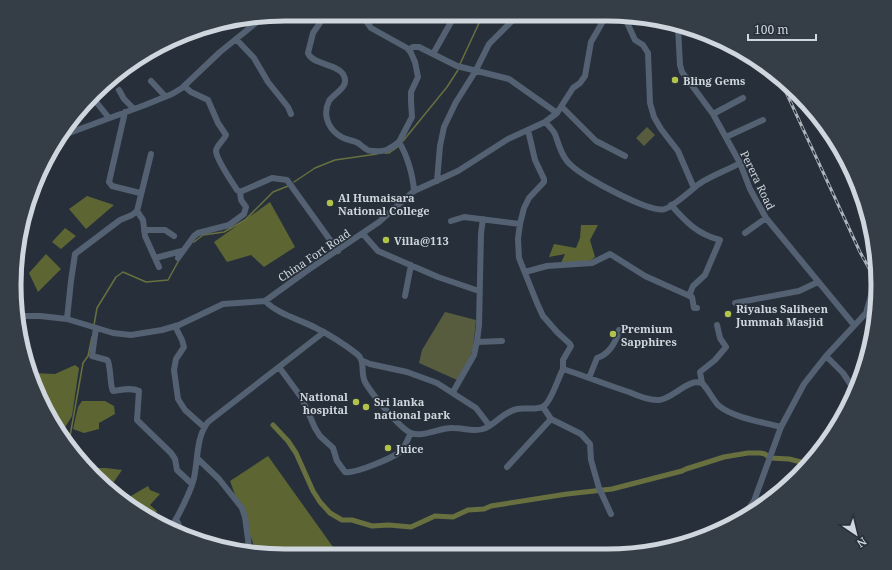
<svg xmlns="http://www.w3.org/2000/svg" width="892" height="570" font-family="'Noto Serif',serif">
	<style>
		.green { fill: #575c3e }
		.forest { fill: #5d6533 }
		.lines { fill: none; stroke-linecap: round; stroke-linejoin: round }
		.stream { stroke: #68703f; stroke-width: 1.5 }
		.canal { stroke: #68703f; stroke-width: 5 }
		.minor { stroke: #536172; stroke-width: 6 }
		.rail-casing { stroke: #acb3bb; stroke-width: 3 }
		.rail { stroke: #27303a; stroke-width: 1.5; stroke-dasharray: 4.5; stroke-linecap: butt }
		.poi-dot { fill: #b2c34c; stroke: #27303a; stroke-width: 1.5 }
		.labels { text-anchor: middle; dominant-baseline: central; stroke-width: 3.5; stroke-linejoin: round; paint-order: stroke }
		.poi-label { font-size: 11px; font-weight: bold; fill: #d0d6dd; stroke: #27303a; text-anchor: start }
		.street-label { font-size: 11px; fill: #d0d6dd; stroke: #27303a }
		.rim { fill: none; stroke: #d0d6dd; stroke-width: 5 }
	</style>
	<rect width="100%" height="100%" fill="#27303a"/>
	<!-- green -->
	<path class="green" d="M647,127L655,135L644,146L636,138Z
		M445,312L476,320L473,348L469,360L457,380L419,363L422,350Z"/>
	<!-- forest -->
	<path class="forest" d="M87,196L114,205L86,229L69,209Z
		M270,202L295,247L264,267L251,255L227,262L214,242Z
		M581,225H598L590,240L595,257L590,261L561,263L565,254L549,257L554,244L576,248L580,238Z
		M65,228L76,236L61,249L52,242Z
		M46,254L61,269L38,292L29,273Z
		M75,365L79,368L72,416L64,429L52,418L32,375V373L55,374Z
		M82,401H105L114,406L115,414L99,423V429L84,433L73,429L78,407Z
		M73,445L81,449L82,456L91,468H106L122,470L111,486L105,488L71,448Z
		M268,456L338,554H257L230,481Z
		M148,486L150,490L160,494L150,505L157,511L151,517L137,508L136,505L134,506L124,500Z"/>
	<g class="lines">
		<!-- stream -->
		<path class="stream" d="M460,64L480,21V15
			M403,141L447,87L458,70
			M385,153H389L399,146
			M294,182L315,168L335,160L377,154
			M194,242L203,235L224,232L245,220L273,192L288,186
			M94,325L97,308L116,277L123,272L146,282L168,280L179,260
			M66,443L70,436L83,363L88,356L92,337"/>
		<!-- canal -->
		<path class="canal" d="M273,425L288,441L296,453L313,491L320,502L330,513L342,520H352L372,526L389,525L411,527L435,516L453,517L468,510L484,509L491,506L567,494L612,489L682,471L686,469L724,457L748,453H760L765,454L770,458L789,459L805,463L813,460"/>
		<!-- minor -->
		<path class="minor" d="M326,14L313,33L308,53C311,64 337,64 343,74C351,87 334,93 329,101C323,113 327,126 337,134C344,140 348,139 356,142C360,143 362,147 366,149C368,151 371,151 374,151C387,152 389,149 399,142
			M362,15L371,28L407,48L411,53L415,62L418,77L411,92V101L412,117L399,142C407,155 413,175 414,191
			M624,16L635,40L643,45L648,53L650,103L654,117L661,129L678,151L694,188
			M678,27L680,65L682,72L713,114L740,163L750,189L766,218L854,325
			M236,39L254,58L268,82L288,107L291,114
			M409,50L413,47H419L457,66L509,79L557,113
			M433,54L455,15
			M151,81L165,96
			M119,90L124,99L134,109
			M93,98L109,118
			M562,107L596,141L625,156
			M125,112L109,182L112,186L140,193
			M713,114L743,98
			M545,122C549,126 553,130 555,134C559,145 562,158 572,166C583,177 651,214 665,209C675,205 690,191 699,184C710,176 728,170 740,163
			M528,130L535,160L544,179V182L529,198L524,208L520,224L518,239L519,258L537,303L543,316L557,332L570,344L571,346L563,360V369
			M61,136L145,105L172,94L182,88L220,52L262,18
			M726,137L763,120
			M437,181L440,146L444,127L456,102L475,72L489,44L517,16
			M240,192L272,178L287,180L338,251
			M671,205C686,222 697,234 720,240L705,275L693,286L689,296
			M137,211L143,220L145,236L159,267
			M451,221L464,217L520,224
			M144,230H165L174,236
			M745,233L766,218
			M363,234L378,251L438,277L479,291
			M155,258L182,251
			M178,258L194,236L198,233L229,225L244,214L246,207L241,200L240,192L237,190C232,182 216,159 216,151C216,146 224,140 226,135L218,123L208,100L191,92L184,86
			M525,272L547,266L592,263L610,254L645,276L692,297L694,308H697
			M405,296L411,265
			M265,301C279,315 299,319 316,328C330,335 344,344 357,354C366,361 360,372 365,382C371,393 395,422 406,430C419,441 438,427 453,428C463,428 473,432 483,429C495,425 503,412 517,409C525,407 537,411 544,406C552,400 558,378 563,369C585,376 607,385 629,392C638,396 650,401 659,400C673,399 690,376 703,384C709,391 712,398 718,405C733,418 763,422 781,427
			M735,303L799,291L818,282
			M19,316H40L67,319L113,333L131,335L162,330L179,325L223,304L265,301L308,270L379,222L414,191L458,171L508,139L545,122L557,113L573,88L580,83L585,76L591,42L606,16
			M67,319L71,281L75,254L120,220L132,215L137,211L151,154
			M175,326L182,340L184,347L176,359L174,370L178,399L185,410L204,427
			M96,328L92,356L107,360L108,361C111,370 110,386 113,391C121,390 131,387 139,391L137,420L171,453L175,459L177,470L192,484
			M477,342L502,341
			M826,356L843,373L855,391
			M363,361L370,364L407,372L437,383L476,408L489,425
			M279,367L301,397L308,412L315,428L320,436L333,448L337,461L345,472C355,474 392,458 400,452C405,448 408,438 411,433
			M589,378L597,358C609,354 616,342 619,330
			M702,383L700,372L715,360L726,347L720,338L717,325
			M453,392L474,355L477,341L479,325L481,233L483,219
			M543,407L551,419L581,434L590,444L591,460L599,488L611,514
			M198,459L219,479L242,508L245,517L250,554
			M507,467L551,419
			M754,501L772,500
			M176,519L184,536
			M740,520L754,501L781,427L804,384L826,356L866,313L875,281L877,280
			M170,529C177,519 192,489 194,478C198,460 196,437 208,422L324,332"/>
		<!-- rail casing -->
		<g class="rail-casing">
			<path id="rail" d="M779,77L860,252L877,283"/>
		</g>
		<!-- rail -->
		<use href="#rail" class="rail"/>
	</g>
	<!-- markers -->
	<g class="poi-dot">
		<circle cx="675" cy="80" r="4"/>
		<circle cx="330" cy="203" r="4"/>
		<circle cx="386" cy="240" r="4"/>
		<circle cx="728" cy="314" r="4"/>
		<circle cx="613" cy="334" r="4"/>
		<circle cx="356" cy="402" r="4"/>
		<circle cx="366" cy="407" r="4"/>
		<circle cx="388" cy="448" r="4"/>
	</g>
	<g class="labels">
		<!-- poi labels -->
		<g class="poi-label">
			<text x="683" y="80">Bling Gems</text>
			<text x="338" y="197">Al Humaisara<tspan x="338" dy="13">National College</tspan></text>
			<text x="394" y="240">Villa@113</text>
			<text x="736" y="308">Riyalus Saliheen<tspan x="736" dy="13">Jummah Masjid</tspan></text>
			<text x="621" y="328">Premium<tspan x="621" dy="13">Sapphires</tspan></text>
			<text x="348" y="396" text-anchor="end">National<tspan x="348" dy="13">hospital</tspan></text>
			<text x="374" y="401">Sri lanka<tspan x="374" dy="13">national park</tspan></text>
			<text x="396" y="448">Juice</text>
		</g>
		<!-- street labels -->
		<g class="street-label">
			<text transform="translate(758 180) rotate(64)">Perera Road</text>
			<text transform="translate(314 255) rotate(-34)">China Fort Road</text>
		</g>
	</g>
	<!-- crop -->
	<path d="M0 0H892V570H0ZM285 21H607A264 264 0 0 1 871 285V285A264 264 0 0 1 607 549H285A264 264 0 0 1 21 285V285A264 264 0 0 1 285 21Z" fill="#353d47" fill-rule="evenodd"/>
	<path class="rim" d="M285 21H607A264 264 0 0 1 871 285V285A264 264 0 0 1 607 549H285A264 264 0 0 1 21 285V285A264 264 0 0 1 285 21Z"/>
	<!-- north arrow -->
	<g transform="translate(856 534) rotate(145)" stroke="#27303a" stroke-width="3" paint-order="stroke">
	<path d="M0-3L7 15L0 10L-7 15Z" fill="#d0d6dd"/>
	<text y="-6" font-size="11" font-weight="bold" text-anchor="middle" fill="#d0d6dd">N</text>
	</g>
	<!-- scale -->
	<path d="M748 34v6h68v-6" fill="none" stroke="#d0d6dd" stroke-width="2"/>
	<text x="754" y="34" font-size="12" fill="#d0d6dd" stroke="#27303a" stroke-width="3" paint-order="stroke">100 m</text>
</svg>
